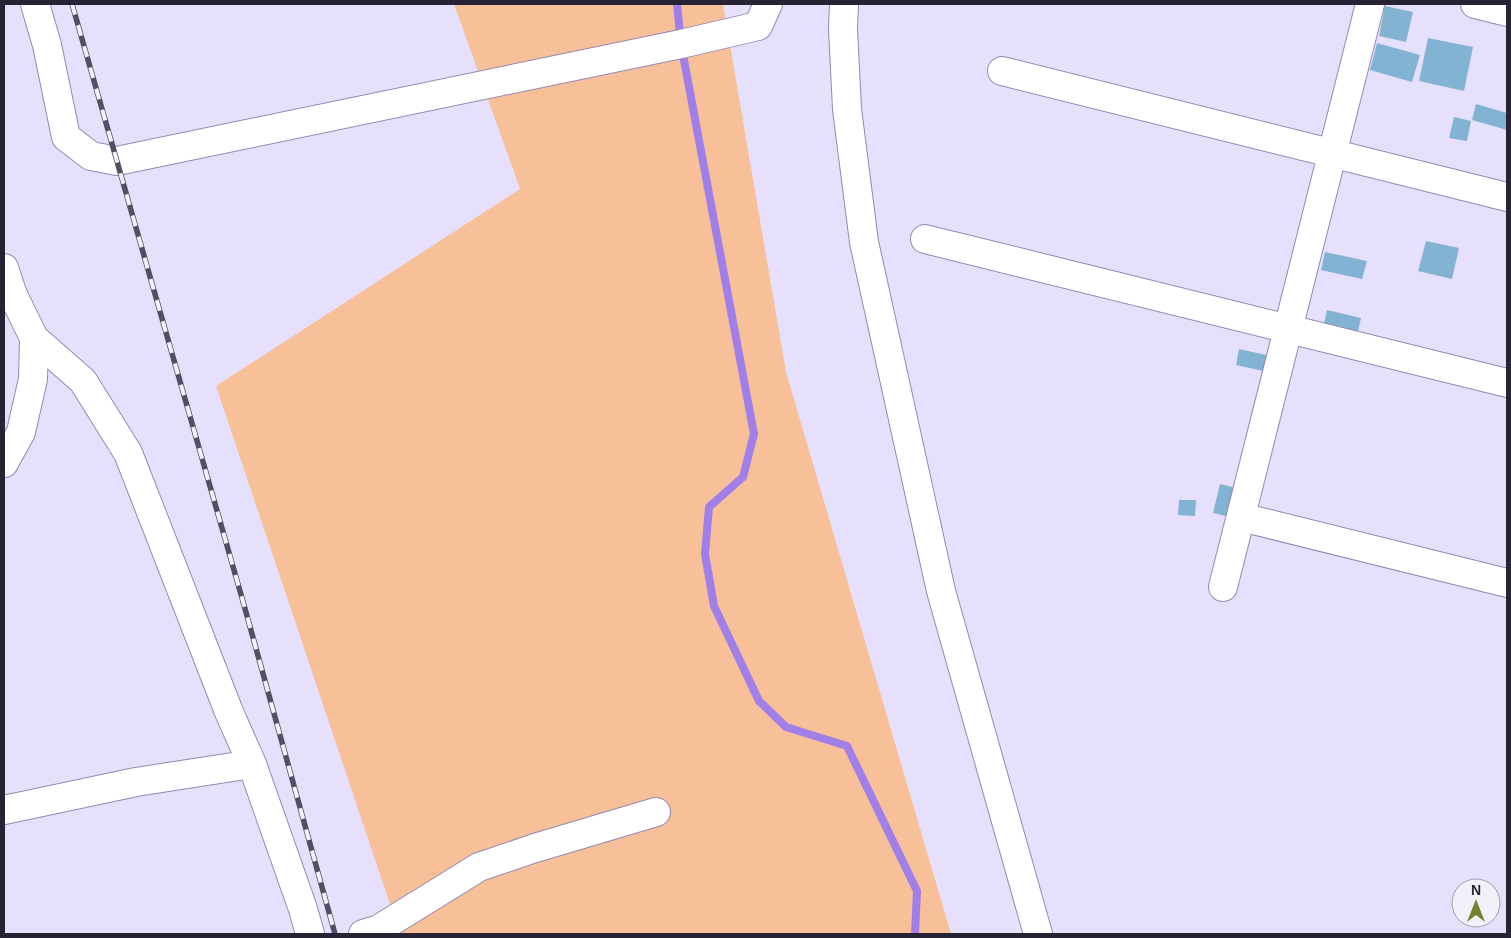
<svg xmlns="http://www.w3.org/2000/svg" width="1511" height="938" font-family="Helvetica,sans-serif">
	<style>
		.green { fill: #f7c099 }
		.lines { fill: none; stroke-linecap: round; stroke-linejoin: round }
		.stream { stroke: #a17fe9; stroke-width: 8 }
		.building { fill: #82b3d2 }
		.minor-casing { stroke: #9488b5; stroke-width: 30 }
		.major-casing { stroke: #9488b5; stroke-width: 30 }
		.minor { stroke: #fff; stroke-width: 28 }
		.major { stroke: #fff; stroke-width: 28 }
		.rail-casing { stroke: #534e62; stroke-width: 5.5 }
		.rail { stroke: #f3f0fa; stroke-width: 4; stroke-dasharray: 11; stroke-linecap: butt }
	</style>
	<rect width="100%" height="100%" fill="#e7e0fd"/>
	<!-- green -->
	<path class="green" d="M454,4H723L786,372L951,934H400L216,386L520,189Z"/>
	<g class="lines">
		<!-- stream -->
		<path class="stream" d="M677,4L681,44L754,434L743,477L709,507L705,554L714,606L759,701L786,727L847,746L917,891L915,934"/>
	</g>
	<!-- building -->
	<path class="building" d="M1385,6L1413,12L1406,42L1379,36Z
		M1428,38L1473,47L1464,91L1419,81Z
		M1377,43L1420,55L1412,82L1370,70Z
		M1476,104L1507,113V130L1472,120Z
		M1454,117L1471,121L1467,141L1449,138Z
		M1426,241L1459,248L1452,279L1418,271Z
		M1325,252L1367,261L1362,279L1321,270Z
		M1327,310L1361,318L1357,336L1323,329Z
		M1239,349L1275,357L1272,373L1236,365Z
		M1220,484L1241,489L1234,518L1213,513Z
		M1179,500H1196L1195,516L1178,515Z"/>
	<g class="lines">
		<!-- minor casing -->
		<g class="minor-casing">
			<path id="minor" d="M35,4L47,45L66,137L91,156L117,161L681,44L758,26L768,4
				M1475,4L1507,12
				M1002,71L1507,197
				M925,239L1507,383
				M4,268L13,295L34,338L33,379L21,432L4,463
				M34,338L83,381L128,453L229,712L252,764L303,909L310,934
				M1241,517L1507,583
				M1223,587L1370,4
				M4,810L136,782L252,764
				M363,934L379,929L479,867L535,848L656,812"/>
		</g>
		<!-- major casing -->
		<g class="major-casing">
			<path id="major" d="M844,4L843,29L847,109L864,242L941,591L1038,934"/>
		</g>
		<!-- minor -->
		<use href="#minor" class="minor"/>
		<!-- major -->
		<use href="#major" class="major"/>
		<!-- rail casing -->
		<g class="rail-casing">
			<path id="rail" d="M72,4L244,605L335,934"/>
		</g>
		<!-- rail -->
		<use href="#rail" class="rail"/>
	</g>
	<!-- border -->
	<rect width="1511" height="938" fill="none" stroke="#272234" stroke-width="10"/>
	<!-- north arrow -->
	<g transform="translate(1476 903)"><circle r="24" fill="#f3f0fa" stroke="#a19eab"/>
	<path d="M0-4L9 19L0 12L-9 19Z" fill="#75812e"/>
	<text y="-8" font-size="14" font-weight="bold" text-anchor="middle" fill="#272234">N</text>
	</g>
</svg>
